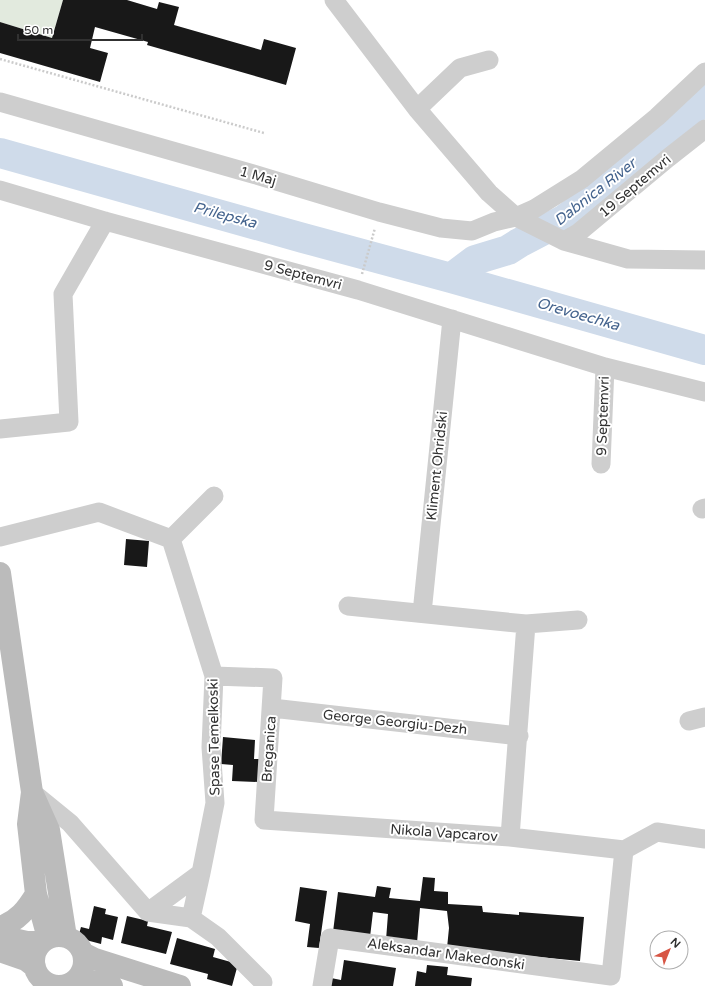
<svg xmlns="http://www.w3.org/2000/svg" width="705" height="986" font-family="'Varela Round',sans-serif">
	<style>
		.green { fill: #e2eade }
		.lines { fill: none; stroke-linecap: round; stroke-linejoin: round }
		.river { stroke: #cfdbea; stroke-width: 30 }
		.building { fill: #181818 }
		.path { stroke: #cbcbcb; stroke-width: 2.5; stroke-dasharray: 2 2; stroke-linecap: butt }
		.street { stroke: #cecece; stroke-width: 19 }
		.secondary { stroke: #bbb; stroke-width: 22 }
		.labels { text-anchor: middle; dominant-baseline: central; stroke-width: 4; stroke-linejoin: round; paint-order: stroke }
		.street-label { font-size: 14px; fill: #313131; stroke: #fff }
		.water-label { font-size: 15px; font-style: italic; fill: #45648e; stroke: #fff }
	</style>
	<rect width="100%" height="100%" fill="#fff"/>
	<!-- green -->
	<path class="green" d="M0,0H63L52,38L0,22Z"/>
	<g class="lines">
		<!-- river -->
		<path class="river" d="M0,153L303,238L451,278L705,350
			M451,278L475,260L508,250L519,243L565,219L607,187L705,99"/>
	</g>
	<!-- building -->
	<path class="building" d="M63,0H127L157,9L159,2L179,7L174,25L261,50L264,39L296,48L286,85L147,45L148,42L95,27L90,48L108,53L100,82L0,53V22L52,38Z
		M126,539L149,541L147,567L124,565Z
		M223,737L255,740L254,759H260L258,782L232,781L233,765L221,764Z
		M423,877L435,878L434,891L448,892V904L482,906L483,912L519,915V912L584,917L580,961L447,948L449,928L447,911L420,908L417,943L386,940L388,914L373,912L370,937L333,932L338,892L375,897L377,886L391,888L389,898L420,901Z
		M300,887L327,891L319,948L307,947L310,924L295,921Z
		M94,906L106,909L105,914L118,917L113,940L102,937L101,944L86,940L79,934L81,927L89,929Z
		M127,916L148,921L147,926L172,932L166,954L121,943Z
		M177,938L215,949L213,957L238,964L232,986L207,979L208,974L170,964Z
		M344,960L396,968L393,986H324L326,977L341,980Z
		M427,965L448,967L447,975L472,978L471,986H415L417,971L426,973Z"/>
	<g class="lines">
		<!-- path -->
		<path class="path" d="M0,59L264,133
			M362,274L375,228"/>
		<!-- street -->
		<path class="street" d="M334,0L417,109L489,193L516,217L564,241L628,259L705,260
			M0,102L253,174L379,212L441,228L472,231L494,222L516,217L534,209L582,179L657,117L705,72
			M417,109L460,68L489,60
			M0,190L105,221L358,290L605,367L705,392
			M564,241L578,233L668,158L705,129
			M0,429L69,422L63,294L105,221
			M601,464L605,367
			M702,509L705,508
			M0,537L99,512L171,539L214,496
			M348,606L526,624L578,620
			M422,613L452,319
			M214,676L273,678L264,820L510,837L624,850L657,832L705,839
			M272,708L519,736
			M689,721L705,717
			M32,792L70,823L148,912L191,918L218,937L263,982
			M510,837L526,624
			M148,912L201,873L215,803L211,747L214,676L171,539
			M191,918L201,873
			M322,986L330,938L611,976L624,850"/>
		<!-- secondary -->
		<path class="secondary" d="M0,573L32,792L49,830L66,937
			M32,792L28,824L36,894L48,938
			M0,927C18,921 27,909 36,894
			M0,936L27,942H42
			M34 961a25 25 0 1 1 50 0a25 25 0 1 1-50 0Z
			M0,951L26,960L35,967
			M83,953L95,959L180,986
			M78,978L112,986"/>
	</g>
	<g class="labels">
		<!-- street labels -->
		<g class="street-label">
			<text transform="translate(258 176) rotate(16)">1 Maj</text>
			<text transform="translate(635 186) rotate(-40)">19 Septemvri</text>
			<text transform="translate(303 275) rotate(15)">9 Septemvri</text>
			<text transform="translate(603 416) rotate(-88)">9 Septemvri</text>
			<text transform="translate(437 466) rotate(-84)">Kliment Ohridski</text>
			<text transform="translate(395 722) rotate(6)">George Georgiu-Dezh</text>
			<text transform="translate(214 737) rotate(-91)">Spase Temelkoski</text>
			<text transform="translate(269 749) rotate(-86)">Breganica</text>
			<text transform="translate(444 833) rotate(4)">Nikola Vapcarov</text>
			<text transform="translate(446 954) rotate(8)">Aleksandar Makedonski</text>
		</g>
		<!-- water labels -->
		<g class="water-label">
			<text transform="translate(595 192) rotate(-38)">Dabnica River</text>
			<text transform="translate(225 215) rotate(15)">Prilepska</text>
			<text transform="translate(578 314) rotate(16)">Orevoechka</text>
		</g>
	</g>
	<!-- north arrow -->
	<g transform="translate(669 950) rotate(43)"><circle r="19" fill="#ffffff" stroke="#adadad"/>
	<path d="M0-3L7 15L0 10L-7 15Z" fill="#d75645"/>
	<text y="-6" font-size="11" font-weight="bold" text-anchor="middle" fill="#313131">N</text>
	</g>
	<!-- scale -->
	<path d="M18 34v6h124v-6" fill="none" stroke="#313131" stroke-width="2"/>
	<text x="24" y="34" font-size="12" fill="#313131" stroke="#ffffff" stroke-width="3" paint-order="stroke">50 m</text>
</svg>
